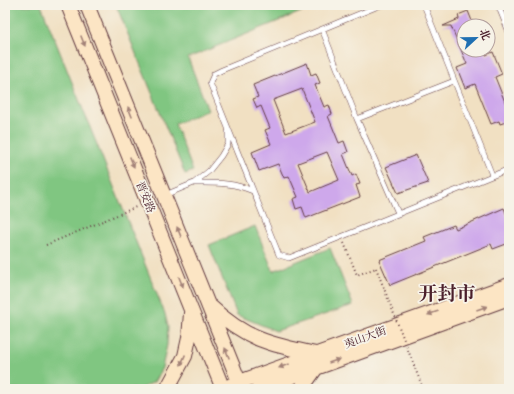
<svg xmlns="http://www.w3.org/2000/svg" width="514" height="394" font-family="'Libre Caslon Text','Noto Serif SC',serif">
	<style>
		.green { fill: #80c681; stroke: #657256 }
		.building { fill: #cea8eb; fill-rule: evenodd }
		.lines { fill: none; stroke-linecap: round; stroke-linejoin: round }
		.lane-casing { stroke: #633c42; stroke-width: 6 }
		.secondary-casing { stroke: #633c42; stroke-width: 16 }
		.path { stroke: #633c42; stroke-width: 2; stroke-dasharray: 1 3; stroke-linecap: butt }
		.lane { stroke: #fff; stroke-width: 5 }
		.secondary { stroke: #fce5c4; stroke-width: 14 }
		.path-bridge { stroke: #633c42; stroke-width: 2; stroke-dasharray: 1 3; stroke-linecap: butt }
		.oneway { fill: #a38278 }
		.labels { text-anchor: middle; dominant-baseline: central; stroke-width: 3.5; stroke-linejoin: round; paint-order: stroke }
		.street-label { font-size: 11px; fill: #4a1f2b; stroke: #f7f3e8 }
		.town-label { font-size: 19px; font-weight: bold; fill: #4a1f2b; stroke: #f7f3e8 }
	</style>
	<rect width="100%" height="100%" fill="#f7f3e8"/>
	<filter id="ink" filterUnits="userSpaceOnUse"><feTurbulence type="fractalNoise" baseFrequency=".025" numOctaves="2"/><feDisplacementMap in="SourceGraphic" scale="8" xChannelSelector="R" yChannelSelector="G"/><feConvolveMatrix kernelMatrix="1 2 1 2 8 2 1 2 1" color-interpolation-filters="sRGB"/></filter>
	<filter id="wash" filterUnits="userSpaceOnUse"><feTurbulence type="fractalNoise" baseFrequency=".012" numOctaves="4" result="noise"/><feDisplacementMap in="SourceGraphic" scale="16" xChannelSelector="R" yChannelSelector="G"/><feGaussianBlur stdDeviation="0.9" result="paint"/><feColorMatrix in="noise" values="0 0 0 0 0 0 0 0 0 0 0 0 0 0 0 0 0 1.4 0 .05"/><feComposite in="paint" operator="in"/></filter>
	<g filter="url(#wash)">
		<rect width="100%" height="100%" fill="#f1e0c2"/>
		<!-- green -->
		<path class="green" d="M5,5H41L165,314L168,327L167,345L162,368L154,382L140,389H5Z
			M116,5H318L188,58L208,110L175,124L193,171L185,174Z
			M255,226L273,271L330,248L353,305L276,331L237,315L209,245Z"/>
		<g id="blocks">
			<!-- building -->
			<path class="building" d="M468,11L474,26H464V50H484L486,55L493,52L502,74L495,77L509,112V121L500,124L499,121L491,124L475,84L465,88L457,68L467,64L451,26H443L459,19L458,15Z
				M307,63L311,75L316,73L320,83L315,85L324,107L329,105L332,114L328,116L339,143L344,141L348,152L343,154L352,176L356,174L360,184L356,185L360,197L306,218L302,207L296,209L293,199L298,197L289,176L284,178L278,164L259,171L252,152L271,144L265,130L270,128L261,106L257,108L253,99L258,97L253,85ZM302,89L315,122L286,133L273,100ZM327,152L339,180L310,192L298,163Z
				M416,155L428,183L398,193L386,167Z
				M504,208L509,221V243L493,249L491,244L390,285L379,260L426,241L424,237L454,225L456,229Z"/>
		</g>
	</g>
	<g filter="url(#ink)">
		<use href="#blocks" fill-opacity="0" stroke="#633c42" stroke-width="1"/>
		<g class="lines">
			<!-- lane casing -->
			<g class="lane-casing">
				<path id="lane" d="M381,5L222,70L214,74L210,83L279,255L289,258L509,169
					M424,5L492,175
					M498,5L509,32
					M322,29L357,119L398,213
					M357,119L454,81
					M194,183C216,183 233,182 253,191
					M165,195L194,183L209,171L221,156L228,144V132"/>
			</g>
			<!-- secondary casing -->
			<g class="secondary-casing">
				<path id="secondary" d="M68,5L223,389
					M87,5L242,389
					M210,306C245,339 271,345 316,354
					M231,385L509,285
					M167,389L185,356L189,338L191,313
					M258,389L509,298
					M301,389L316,368"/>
			</g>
			<!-- path -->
			<path class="path" d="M344,243L357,275L376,268
				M46,245L136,207
				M413,389L422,386"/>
			<!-- lane -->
			<use href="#lane" class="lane"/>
			<!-- secondary -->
			<use href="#secondary" class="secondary"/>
			<!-- path-bridge -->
			<path class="path-bridge" d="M376,268L422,386"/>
		</g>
		<!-- one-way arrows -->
		<defs><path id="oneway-solid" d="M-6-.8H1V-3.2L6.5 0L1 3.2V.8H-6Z"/></defs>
		<g class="oneway">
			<use href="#oneway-solid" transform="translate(83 41) rotate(68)"/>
			<use href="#oneway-solid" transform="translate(130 112) rotate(-112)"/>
			<use href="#oneway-solid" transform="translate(132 162) rotate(68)"/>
			<use href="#oneway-solid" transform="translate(179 232) rotate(-112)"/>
			<use href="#oneway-solid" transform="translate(181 282) rotate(68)"/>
			<use href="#oneway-solid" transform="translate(482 308) rotate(-20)"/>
			<use href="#oneway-solid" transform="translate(433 313) rotate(160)"/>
			<use href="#oneway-solid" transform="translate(227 353) rotate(-112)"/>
			<use href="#oneway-solid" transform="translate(183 360) rotate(113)"/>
			<use href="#oneway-solid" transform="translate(334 361) rotate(-20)"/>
			<use href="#oneway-solid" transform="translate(284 366) rotate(160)"/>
		</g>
	</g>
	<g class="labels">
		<!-- street labels -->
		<g class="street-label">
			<text transform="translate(146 197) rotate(68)">晋安路</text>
			<text transform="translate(365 337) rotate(-20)">夷山大街</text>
		</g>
		<!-- town labels -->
		<g class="town-label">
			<text x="447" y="293">开封市</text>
		</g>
	</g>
	<!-- margin -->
	<rect width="514" height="394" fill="none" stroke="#f7f3e8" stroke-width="20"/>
	<!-- north arrow -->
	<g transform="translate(476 38) rotate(68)"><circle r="19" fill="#f7f3e8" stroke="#b29e9c"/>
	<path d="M0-3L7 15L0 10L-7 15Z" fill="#1f6fb2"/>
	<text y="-6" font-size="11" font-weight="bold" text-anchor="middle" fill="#4a1f2b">北</text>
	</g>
</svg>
